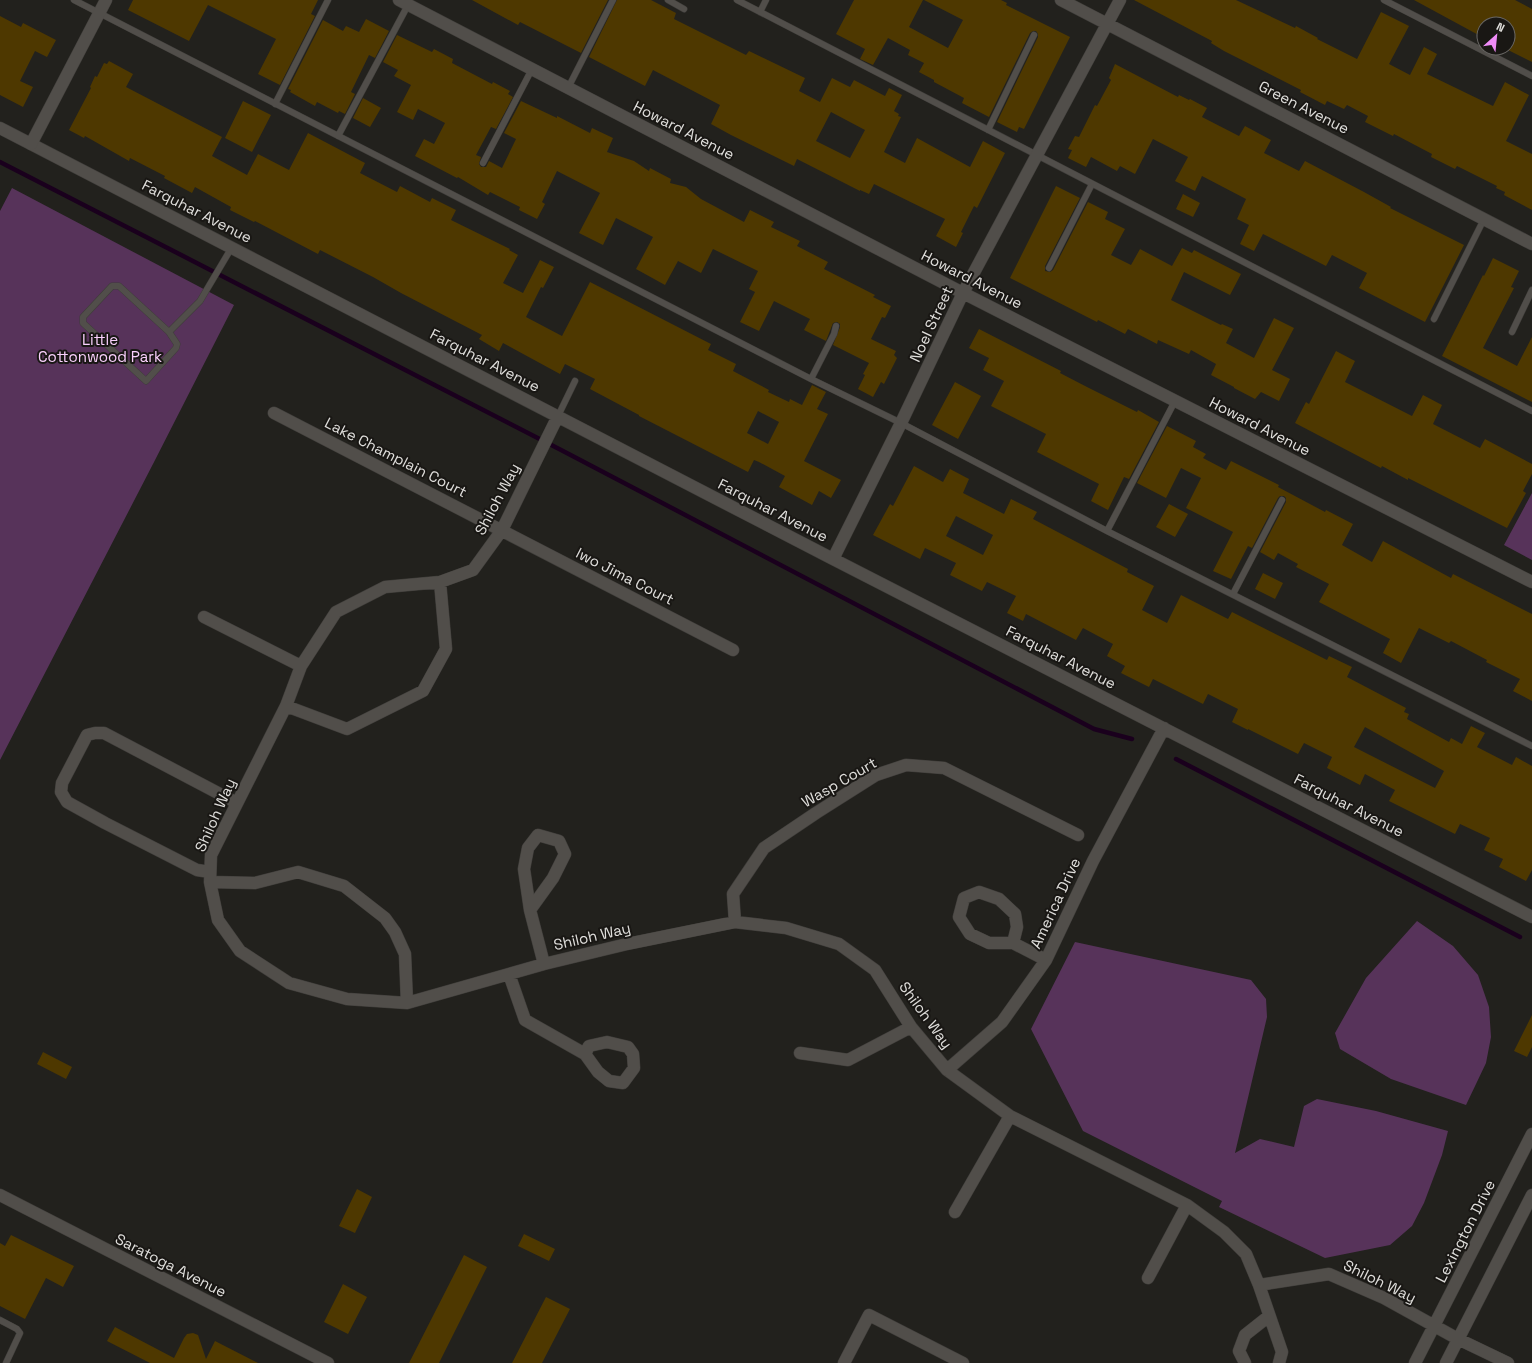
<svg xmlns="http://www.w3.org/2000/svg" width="1532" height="1363" font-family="'Space Grotesk',sans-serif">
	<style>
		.green { fill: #57335a }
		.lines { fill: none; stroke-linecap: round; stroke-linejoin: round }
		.stream { stroke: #1a001d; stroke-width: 4.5 }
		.building { fill: #4e3800; fill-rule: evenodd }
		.service-casing { stroke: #3f3d3a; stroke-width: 7 }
		.minor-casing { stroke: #3f3d3a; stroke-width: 13 }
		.tertiary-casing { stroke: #3f3d3a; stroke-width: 13 }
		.service { stroke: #514e4a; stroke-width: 6 }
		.minor { stroke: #514e4a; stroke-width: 12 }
		.tertiary { stroke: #514e4a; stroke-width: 12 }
		.labels { text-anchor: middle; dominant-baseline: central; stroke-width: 4; stroke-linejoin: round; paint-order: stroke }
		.street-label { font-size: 15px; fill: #e0dfdc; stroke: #191714 }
		.park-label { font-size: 15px; fill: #fad0fd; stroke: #191714 }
	</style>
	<rect width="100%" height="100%" fill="#22211d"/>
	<!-- green -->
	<path class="green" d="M12,188L234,305L153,464L0,760V211Z
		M1532,493V560L1504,545Z
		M1417,921L1453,946L1478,975L1489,1007L1491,1037L1486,1063L1466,1105L1391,1079L1340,1049L1335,1033L1366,978Z
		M1075,942L1251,980L1266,999L1267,1017L1235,1153L1260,1139L1294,1147L1304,1106L1317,1099L1376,1111L1448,1131L1442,1155L1424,1203L1412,1226L1390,1245L1325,1258L1219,1207L1222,1201L1083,1131L1031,1029Z"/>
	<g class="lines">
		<!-- stream -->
		<path class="stream" d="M0,162L563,451L1094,729L1132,739
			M1176,759L1520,937"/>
	</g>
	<!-- building -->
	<path class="building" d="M133,0H318L311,14L315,16L280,85L258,74L276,39L208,5L189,41L128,10Z
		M472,0H608L581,53L520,22L518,25Z
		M617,0H651L676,13L674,19L746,55L749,51L805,78L799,91L820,102L832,78L850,87L854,80L885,96L889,88L902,95L894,111L899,114L898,116L901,117L884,152L905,163L917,138L970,167L983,141L1005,153L977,208L974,206L961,232L963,233L956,247L936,236L945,219L874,184L869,194L860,190V191L797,159L794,166L731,135L711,124L720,105L653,70L645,86L589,57ZM831,112L865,130L850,158L816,141Z
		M854,0H923L909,27L948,48L963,20L924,0H1001L1007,3L1006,5L1070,37L1024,129L1019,127L1017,132L997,122L1038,37V34L1036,31H1033L1030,33L989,117L962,103L964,98L934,82V80L919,72L924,63L908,55L910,50L888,38L873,65L860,59L865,49L836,34Z
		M1134,0H1236L1295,28L1296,26L1318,38L1317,39L1357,59L1381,12L1409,26L1389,64L1410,75L1424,47L1437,54L1427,74L1493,106L1505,82L1529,95L1506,141L1532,154V210L1504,195L1505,192L1496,188L1497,186L1457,166L1455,169L1431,157L1432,154L1394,134L1393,136L1365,122L1368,116L1347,105L1344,109L1327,101L1325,105L1300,92L1301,90L1224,51L1211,43L1212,41Z
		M1414,0H1515L1532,9V62L1508,50V24H1484V38Z
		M0,16L21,27L23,23L56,40L47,57L35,51L20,81L33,87L23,107L0,95Z
		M366,19L389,31L375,58L369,55L351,92L355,94L345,114L339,111L338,113L317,102L315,106L290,92L291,90L288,89L323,20L343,31L346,26L359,32Z
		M397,35L432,52L434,49L453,59L452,63L492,84L493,82L510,91L508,94L513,97L496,129L491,127L476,155L481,157L479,164L481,167H486L489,161L502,168L516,139L504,133L521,101L557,118V116L590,133L592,128L613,138L607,152L634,161L649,171L650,168L671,179L670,183L686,187L701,199L744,222L750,210L774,222L771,227L800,241L797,246L828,262L824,269L875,295L873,297L891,306L885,318L882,317L871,339L896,351L894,355L897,358L884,384L881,382L873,397L858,389L865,375L863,374L869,363L833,345L840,327V324L837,322L833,323L826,341L804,330L810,319L774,301L759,331L740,322L755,292L749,289L758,271L713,249L701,273L678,261L665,285L636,269L653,237L616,218L603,245L579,233L600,193L557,171L542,202L545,204L537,219L519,210L520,207L490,192L488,195L458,177L457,178L415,156L424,139L434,144L445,123L418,109L413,120L397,112L411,85L394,76L398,70L383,62Z
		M109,61L133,74L126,87L222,137L212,156L247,175L258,154L289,170L308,133L365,163L360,173L397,192L400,186L430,202L432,198L456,210L451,220L510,249L509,250L518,255L503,283L523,293L540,260L554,267L543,288L541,287L526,317L562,336L590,282L711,344L708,350L736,364L733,371L769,390L768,392L789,402L790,399L802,405L812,385L826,392L817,409L828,414L804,461L841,480L831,498L819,491L812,505L779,487L785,476L759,462L754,460L748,472L639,416V415L590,389L595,379L565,364L560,374L503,343L499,351L479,339L482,335L401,293L373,277L320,250L318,254L255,221L254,222L230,210L231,207L195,187L192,193L164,178L165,176L130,158L129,161L85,136L84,138L69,130L91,88L90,87L95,76L97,77L104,63L107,64ZM758,411L779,422L768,444L747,433Z
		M1115,64L1178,97L1179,95L1189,100L1190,99L1207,108L1202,117L1239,136L1245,126L1271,140L1264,153L1299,171L1305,161L1364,192L1391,207L1390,208L1464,245L1425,322L1359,288L1367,273L1332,255L1326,266L1263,234L1254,251L1240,244L1249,225L1237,219L1246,199L1202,176L1195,191L1175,181L1188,157L1153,139L1135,174L1120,166L1117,171L1091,157L1086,167L1068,158L1072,150L1068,149L1075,136L1079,137L1095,105L1097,106L1111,80L1109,78Z
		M363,98L381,108L370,127L353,118Z
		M243,101L271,115L252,152L225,138Z
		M1056,186L1080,198L1045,266V271L1050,272L1053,270L1088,202L1108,212L1105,219L1125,229L1111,255L1131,265L1140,249L1172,266L1182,248L1192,253L1194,250L1241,274L1230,295L1184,272L1171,300L1221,325L1222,324L1233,329L1226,343L1254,358L1274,318L1294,328L1272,370L1290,379L1279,401L1261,392L1255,399L1234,388V387L1211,375L1216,364L1191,350L1189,354L1158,340L1157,344L1128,329L1125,334L1098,320L1097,322L1010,278Z
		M1183,194L1200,203L1193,217L1176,209Z
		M1493,258L1519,271L1511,287L1514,288L1483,348L1517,366L1532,337V402L1442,356L1483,275L1484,276Z
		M979,329L1061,371L1060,373L1087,387L1137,412L1138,410L1159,422L1129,479L1124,477L1108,510L1091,501L1099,484L1037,452L1046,434L991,406L1004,381L983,370L989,358L969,348Z
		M1336,351L1355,361L1345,382L1412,416L1423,395L1442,405L1433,424L1480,448L1485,439L1532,464V474L1523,491L1526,493L1507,528L1408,478V480L1382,466L1381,468L1295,423L1306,402L1309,404Z
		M955,382L981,396L958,439L932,425Z
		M1167,426L1196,441L1193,447L1206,454L1203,458L1226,470L1231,461L1279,485L1278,487L1325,512L1326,510L1353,524L1342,545L1372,562L1383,541L1451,578L1453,574L1532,614V701L1513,691L1520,679L1486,662L1487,660L1451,641L1449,643L1419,628L1401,663L1383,653L1390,639L1319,602L1329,584L1296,567L1298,564L1278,553L1274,560L1260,552L1286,502V498L1284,496H1280L1278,498L1252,548L1248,546L1231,579L1213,571L1233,532L1186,508L1201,478L1181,468L1166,498L1137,483Z
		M914,466L943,482L950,469L969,479L963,493L1004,514L1011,499L1037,512L1033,519L1128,569L1127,572L1154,586L1142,610L1167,623L1181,595L1228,619L1232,612L1327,660L1329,656L1352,667L1347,677L1406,708L1404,712L1409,714L1407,719L1449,742L1451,738L1462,744L1471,726L1485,733L1477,747L1512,765L1516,757L1532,766V870L1526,881L1499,867L1503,859L1484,850L1490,838L1460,824L1455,834L1389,801L1395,790L1365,774L1360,785L1327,768L1332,757L1304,743L1298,754L1248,729V730L1232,722L1238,709L1208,694L1203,704L1153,679L1149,687L1121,673L1125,666L1107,656L1113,644L1083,628L1076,640L1026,614L1023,621L1007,613L1016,596L987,582L982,591L950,575L956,563L925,548L920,559L873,535L890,504L893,506ZM956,516L993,535L983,555L946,536ZM1365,727L1444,771L1435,788L1354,747Z
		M1169,504L1188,514L1175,537L1156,527Z
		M1263,573L1283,583L1275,599L1255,589Z
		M1532,1015V1047L1527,1057L1514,1051Z
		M43,1052L72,1067L66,1079L37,1064Z
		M357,1189L372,1197L355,1233L339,1226Z
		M524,1234L555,1249L549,1261L518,1246Z
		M11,1235L74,1266L63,1287L46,1278L25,1319L0,1306V1243L5,1246Z
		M464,1255L487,1267L439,1363H409Z
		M343,1284L367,1297L348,1334L324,1322Z
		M546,1297L570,1309L542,1363H512Z
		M115,1327L174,1358L184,1338L187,1334L193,1333L198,1335L206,1359L215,1341L258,1363H150L107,1341Z"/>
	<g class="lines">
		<!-- service casing -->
		<g class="service-casing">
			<path id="service" d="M74,0L811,379L901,423L1107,531L1532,746
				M668,0L684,9
				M737,0L1532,411
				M1384,0L1532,76
				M760,12L766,0
				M568,88L613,0
				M275,104L328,0
				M988,130L1034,35
				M338,136L408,5
				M483,163L532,69
				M1049,268L1092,184
				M1434,319L1484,219
				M169,332L177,344L176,348L146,381L83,323V317L112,286H119L169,332L200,301L232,247
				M1512,332L1532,290
				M811,379L834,334L836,326
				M558,416L575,381
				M1107,531L1175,401
				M1233,594L1282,500
				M0,1320L17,1329L20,1333L6,1363"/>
		</g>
		<!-- minor casing -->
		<g class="minor-casing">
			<path id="minor" d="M399,0L963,293L1532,582
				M1061,0L1532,244
				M31,144L833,559L1532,917
				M274,413L733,650
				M558,416L502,530L473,570L440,582L385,587L336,612L301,666L286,706L211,855L210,882L218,920L240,951L289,983L347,999L407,1003L544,964L627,944L735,922L786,928L839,944L875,970L911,1027L947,1070L1010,1116L1187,1205L1224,1232L1246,1254L1259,1285L1329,1274L1384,1298L1458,1339L1508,1363
				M833,559L901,423L963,293L1120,0
				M204,617L301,666
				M286,706L347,729L423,691L446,649L440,582
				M210,872L197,870L105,823L67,802L61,792L62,783L87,735L95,733H104L237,803
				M210,882L255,883L298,872L344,886L385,918L395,932L405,954L407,1003
				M530,910L524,869L528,848L538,835L559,841L565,854L553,878L530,910L544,964
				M735,922L733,894L764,848L816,813L876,775L906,765L944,768L1078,835
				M1013,943L1017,927L1015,914L999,899L979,892L964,898L959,917L970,934L989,943H1013L1046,960
				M509,974L525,1020L585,1054L598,1072L609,1081L623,1083L634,1068L633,1054L628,1047L607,1042L589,1046L585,1054
				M800,1053L848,1060L911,1027
				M947,1070L1002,1022L1046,960L1093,861L1164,728
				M0,1195L328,1363
				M955,1212L1010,1116
				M1148,1278L1187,1205
				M1259,1285L1282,1352L1279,1363
				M844,1363L869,1315L963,1363
				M1245,1363L1239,1351L1245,1335L1269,1316
				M1415,1363L1532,1134
				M1446,1363L1532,1195"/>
		</g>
		<!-- tertiary casing -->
		<g class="tertiary-casing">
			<path id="tertiary" d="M0,128L31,144L106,0"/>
		</g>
		<!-- service -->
		<use href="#service" class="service"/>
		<!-- minor -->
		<use href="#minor" class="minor"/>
		<!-- tertiary -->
		<use href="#tertiary" class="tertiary"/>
	</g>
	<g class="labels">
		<!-- street labels -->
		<g class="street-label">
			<text transform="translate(1304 107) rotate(27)">Green Avenue</text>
			<text transform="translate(684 130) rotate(27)">Howard Avenue</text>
			<text transform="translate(197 211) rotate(27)">Farquhar Avenue</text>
			<text transform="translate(972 279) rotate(27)">Howard Avenue</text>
			<text transform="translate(931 324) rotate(-65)">Noel Street</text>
			<text transform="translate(485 360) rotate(27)">Farquhar Avenue</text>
			<text transform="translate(1260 426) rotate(27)">Howard Avenue</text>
			<text transform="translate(396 457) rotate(27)">Lake Champlain Court</text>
			<text transform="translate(497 499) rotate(-62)">Shiloh Way</text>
			<text transform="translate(773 510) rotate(27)">Farquhar Avenue</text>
			<text transform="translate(625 576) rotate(27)">Iwo Jima Court</text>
			<text transform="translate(1061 657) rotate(27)">Farquhar Avenue</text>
			<text transform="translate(839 782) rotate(-30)">Wasp Court</text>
			<text transform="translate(1349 805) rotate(27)">Farquhar Avenue</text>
			<text transform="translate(215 815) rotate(-66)">Shiloh Way</text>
			<text transform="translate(1055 903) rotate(-65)">America Drive</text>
			<text transform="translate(592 936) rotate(-13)">Shiloh Way</text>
			<text transform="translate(926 1015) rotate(54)">Shiloh Way</text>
			<text transform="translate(1465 1231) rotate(-63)">Lexington Drive</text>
			<text transform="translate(171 1265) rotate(27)">Saratoga Avenue</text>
			<text transform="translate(1380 1281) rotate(26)">Shiloh Way</text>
		</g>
		<!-- park labels -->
		<g class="park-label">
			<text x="100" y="339">Little<tspan x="100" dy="17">Cottonwood Park</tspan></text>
		</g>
	</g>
	<!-- north arrow -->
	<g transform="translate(1496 36) rotate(27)"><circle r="19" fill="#191714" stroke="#696764"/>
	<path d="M0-3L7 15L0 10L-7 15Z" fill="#ef8bf7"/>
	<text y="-6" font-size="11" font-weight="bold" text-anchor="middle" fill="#e0dfdc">N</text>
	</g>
</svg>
